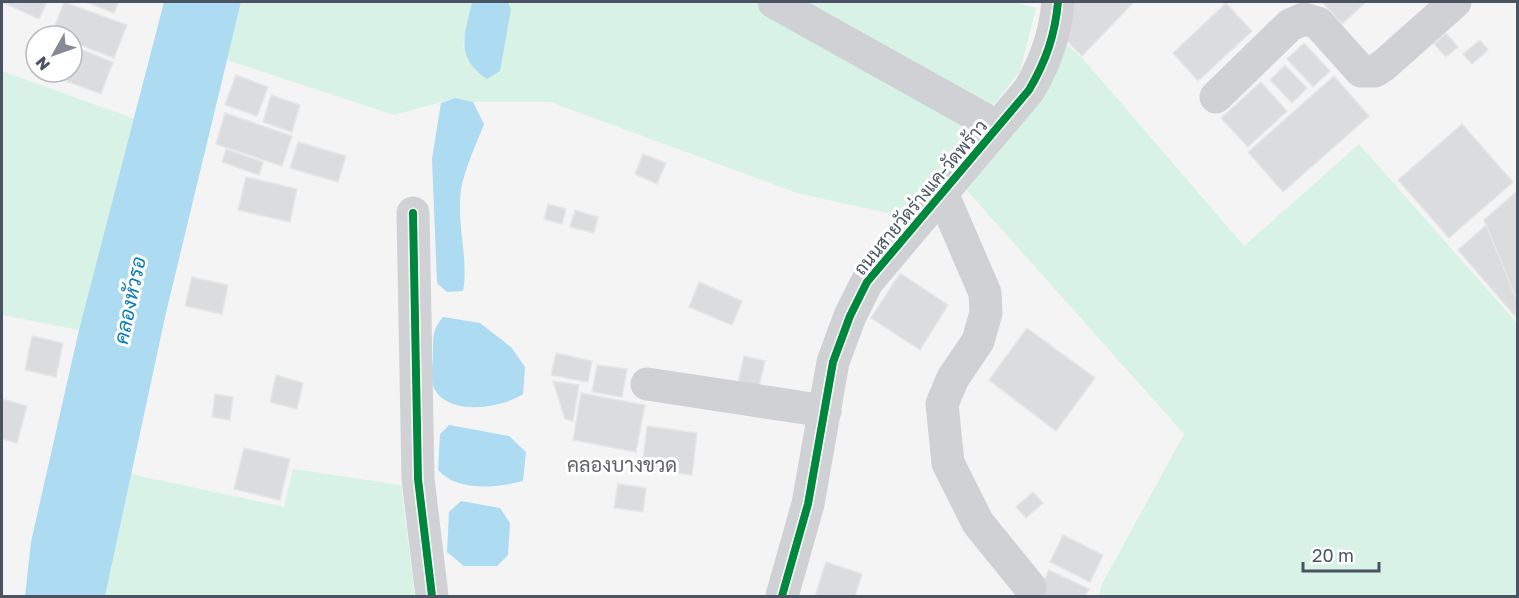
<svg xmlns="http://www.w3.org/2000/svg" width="1519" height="598" font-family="'Golos Text',Sarabun,sans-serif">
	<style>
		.green { fill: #d8f3e6 }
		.water { fill: #acdbf2 }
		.building { fill: #dbdcde; stroke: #e5e6e7; stroke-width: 1.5 }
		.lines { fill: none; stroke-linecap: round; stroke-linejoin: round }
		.minor { stroke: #cfd1d4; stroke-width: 33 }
		.cycleway-casing { stroke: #fff; stroke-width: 11 }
		.cycleway { stroke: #00873e; stroke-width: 8 }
		.labels { text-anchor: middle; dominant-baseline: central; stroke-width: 6; stroke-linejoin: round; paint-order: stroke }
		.street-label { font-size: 18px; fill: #495362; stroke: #fff }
		.water-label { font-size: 20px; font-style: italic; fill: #057db9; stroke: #fff }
		.neighbourhood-label { font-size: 20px; fill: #5f6268; stroke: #fff }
	</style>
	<rect width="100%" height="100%" fill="#f4f4f4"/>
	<!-- green -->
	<path class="green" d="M241,2H472L463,47L511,9L508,2H1016L1036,8L1020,71L962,146L896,215L797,193L550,102H473L455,98L394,115L227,60Z
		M1063,41L1084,60L1244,246L1359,144L1517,323V596H1099L1102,584L1184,434L963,186Z
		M2,71L135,119L79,330L2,315Z
		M293,469L401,485L415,596H105L131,474L284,507Z"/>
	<!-- water -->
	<path class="water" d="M164,2H241L165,317L105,596H25L31,542L79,330Z
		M472,2H508L511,9L500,71L487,79C454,56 465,35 472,2Z
		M455,98L473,102L484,124C476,145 465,168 461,189C456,223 469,260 463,291L447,292L437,283L432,159L441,103Z
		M443,317L480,323L511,347L525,367L523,394C502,408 448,417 434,388C430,380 433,364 433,355C433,338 432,330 443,317Z
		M449,425L509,436L526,452L523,481C497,488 458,492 438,470L440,434Z
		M461,501L500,508L510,523L508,555L497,566H464L447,552L449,512Z"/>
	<!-- building -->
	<path class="building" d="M2,2H47L39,19Z
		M64,2L127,25L114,58L72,42V36L52,34Z
		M86,2H119L114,13Z
		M1068,2H1134L1082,56L1063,37Z
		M1322,2H1366L1342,24Z
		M1226,3L1252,31L1198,81L1173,53Z
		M1446,33L1458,47L1446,57L1434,44Z
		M1480,40L1488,50L1472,64L1463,54Z
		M1304,43L1330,71L1313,87L1287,59Z
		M72,46L113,62L101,94L45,73L72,72Z
		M1285,65L1307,88L1292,103L1270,80Z
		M236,75L268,87L257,116L225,105Z
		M1334,76L1369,116L1283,192L1248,152Z
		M1261,82L1287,111L1248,147L1221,118Z
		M271,95L300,105L292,132L263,122Z
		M225,113L292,136L282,166L216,144Z
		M1462,124L1513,182L1449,238L1398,180Z
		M298,142L346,156L338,182L290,168Z
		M226,149L263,162L259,175L222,162Z
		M643,154L666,163L657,184L635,174Z
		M246,177L297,189L290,222L238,210Z
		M1518,190V303L1484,220Z
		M548,204L566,209L562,224L544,219Z
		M575,210L598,217L594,233L570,227Z
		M1486,225L1518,303L1515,316L1458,250Z
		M900,273L948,305L920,350L871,318Z
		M192,277L228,285L222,314L185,306Z
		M699,282L742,301L732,325L689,307Z
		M1027,328L1095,378L1056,431L989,380Z
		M32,336L63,343L56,377L25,370Z
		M556,353L592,361L588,382L551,375Z
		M744,356L765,361L759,387L738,382Z
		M597,365L627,369L622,397L592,392Z
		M276,375L303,383L297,409L270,402Z
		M553,381L579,385L573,421L565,419Z
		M581,393L645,405L636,452L573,440Z
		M215,394L233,397L230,420L212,417Z
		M2,399L27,406L17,443L2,439Z
		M647,426L697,433L692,475L642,469Z
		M244,448L290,459L280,500L234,489Z
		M618,484L646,488L643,512L614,508Z
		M1033,492L1043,503L1026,518L1016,507Z
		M1063,535L1103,555L1090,582L1050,562Z
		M826,562L862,574L855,596H815Z
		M1049,570L1089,589L1085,596H1037Z"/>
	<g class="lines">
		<!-- minor -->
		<path class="minor" d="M774,2L998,127
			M1216,97L1290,25L1304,19L1318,23L1361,71H1375L1384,65L1455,2
			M942,193L985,293L986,313L978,341L953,378L942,404L948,463L978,523L1030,587
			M413,213L418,479L432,596
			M647,384L825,411
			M782,596L808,504L833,362L850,316L867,282L1029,90C1046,61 1055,35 1058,2"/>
		<!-- cycleway casing -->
		<g class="cycleway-casing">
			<path id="cycleway" d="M413,213L418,479L432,596
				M782,596L808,504L833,362L850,316L867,282L1029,90C1046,61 1055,35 1058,2"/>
		</g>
		<!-- cycleway -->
		<use href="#cycleway" class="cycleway"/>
	</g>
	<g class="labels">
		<!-- street labels -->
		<g class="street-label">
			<text transform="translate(920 197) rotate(-50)">ถนนสายวัดร่างแค-วัดพร้าว</text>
		</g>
		<!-- water labels -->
		<g class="water-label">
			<text transform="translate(129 300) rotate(-78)">คลองหัวรอ</text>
		</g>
		<!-- neighbourhood labels -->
		<g class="neighbourhood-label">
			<text x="622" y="464">คลองบางขวด</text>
		</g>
	</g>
	<!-- border -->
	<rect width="1519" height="598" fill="none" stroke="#495362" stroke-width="6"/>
	<!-- north arrow -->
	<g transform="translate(54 54) rotate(230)"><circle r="28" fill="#ffffff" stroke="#b6bac0" stroke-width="1.5"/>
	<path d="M0-4.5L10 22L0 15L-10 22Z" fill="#858b95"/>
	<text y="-9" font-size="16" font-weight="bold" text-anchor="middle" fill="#495362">N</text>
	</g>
	<!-- scale -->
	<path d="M1303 562v9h76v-9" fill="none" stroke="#495362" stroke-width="3"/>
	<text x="1312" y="562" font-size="18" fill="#495362" stroke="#ffffff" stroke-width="4.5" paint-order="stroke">20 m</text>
</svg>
